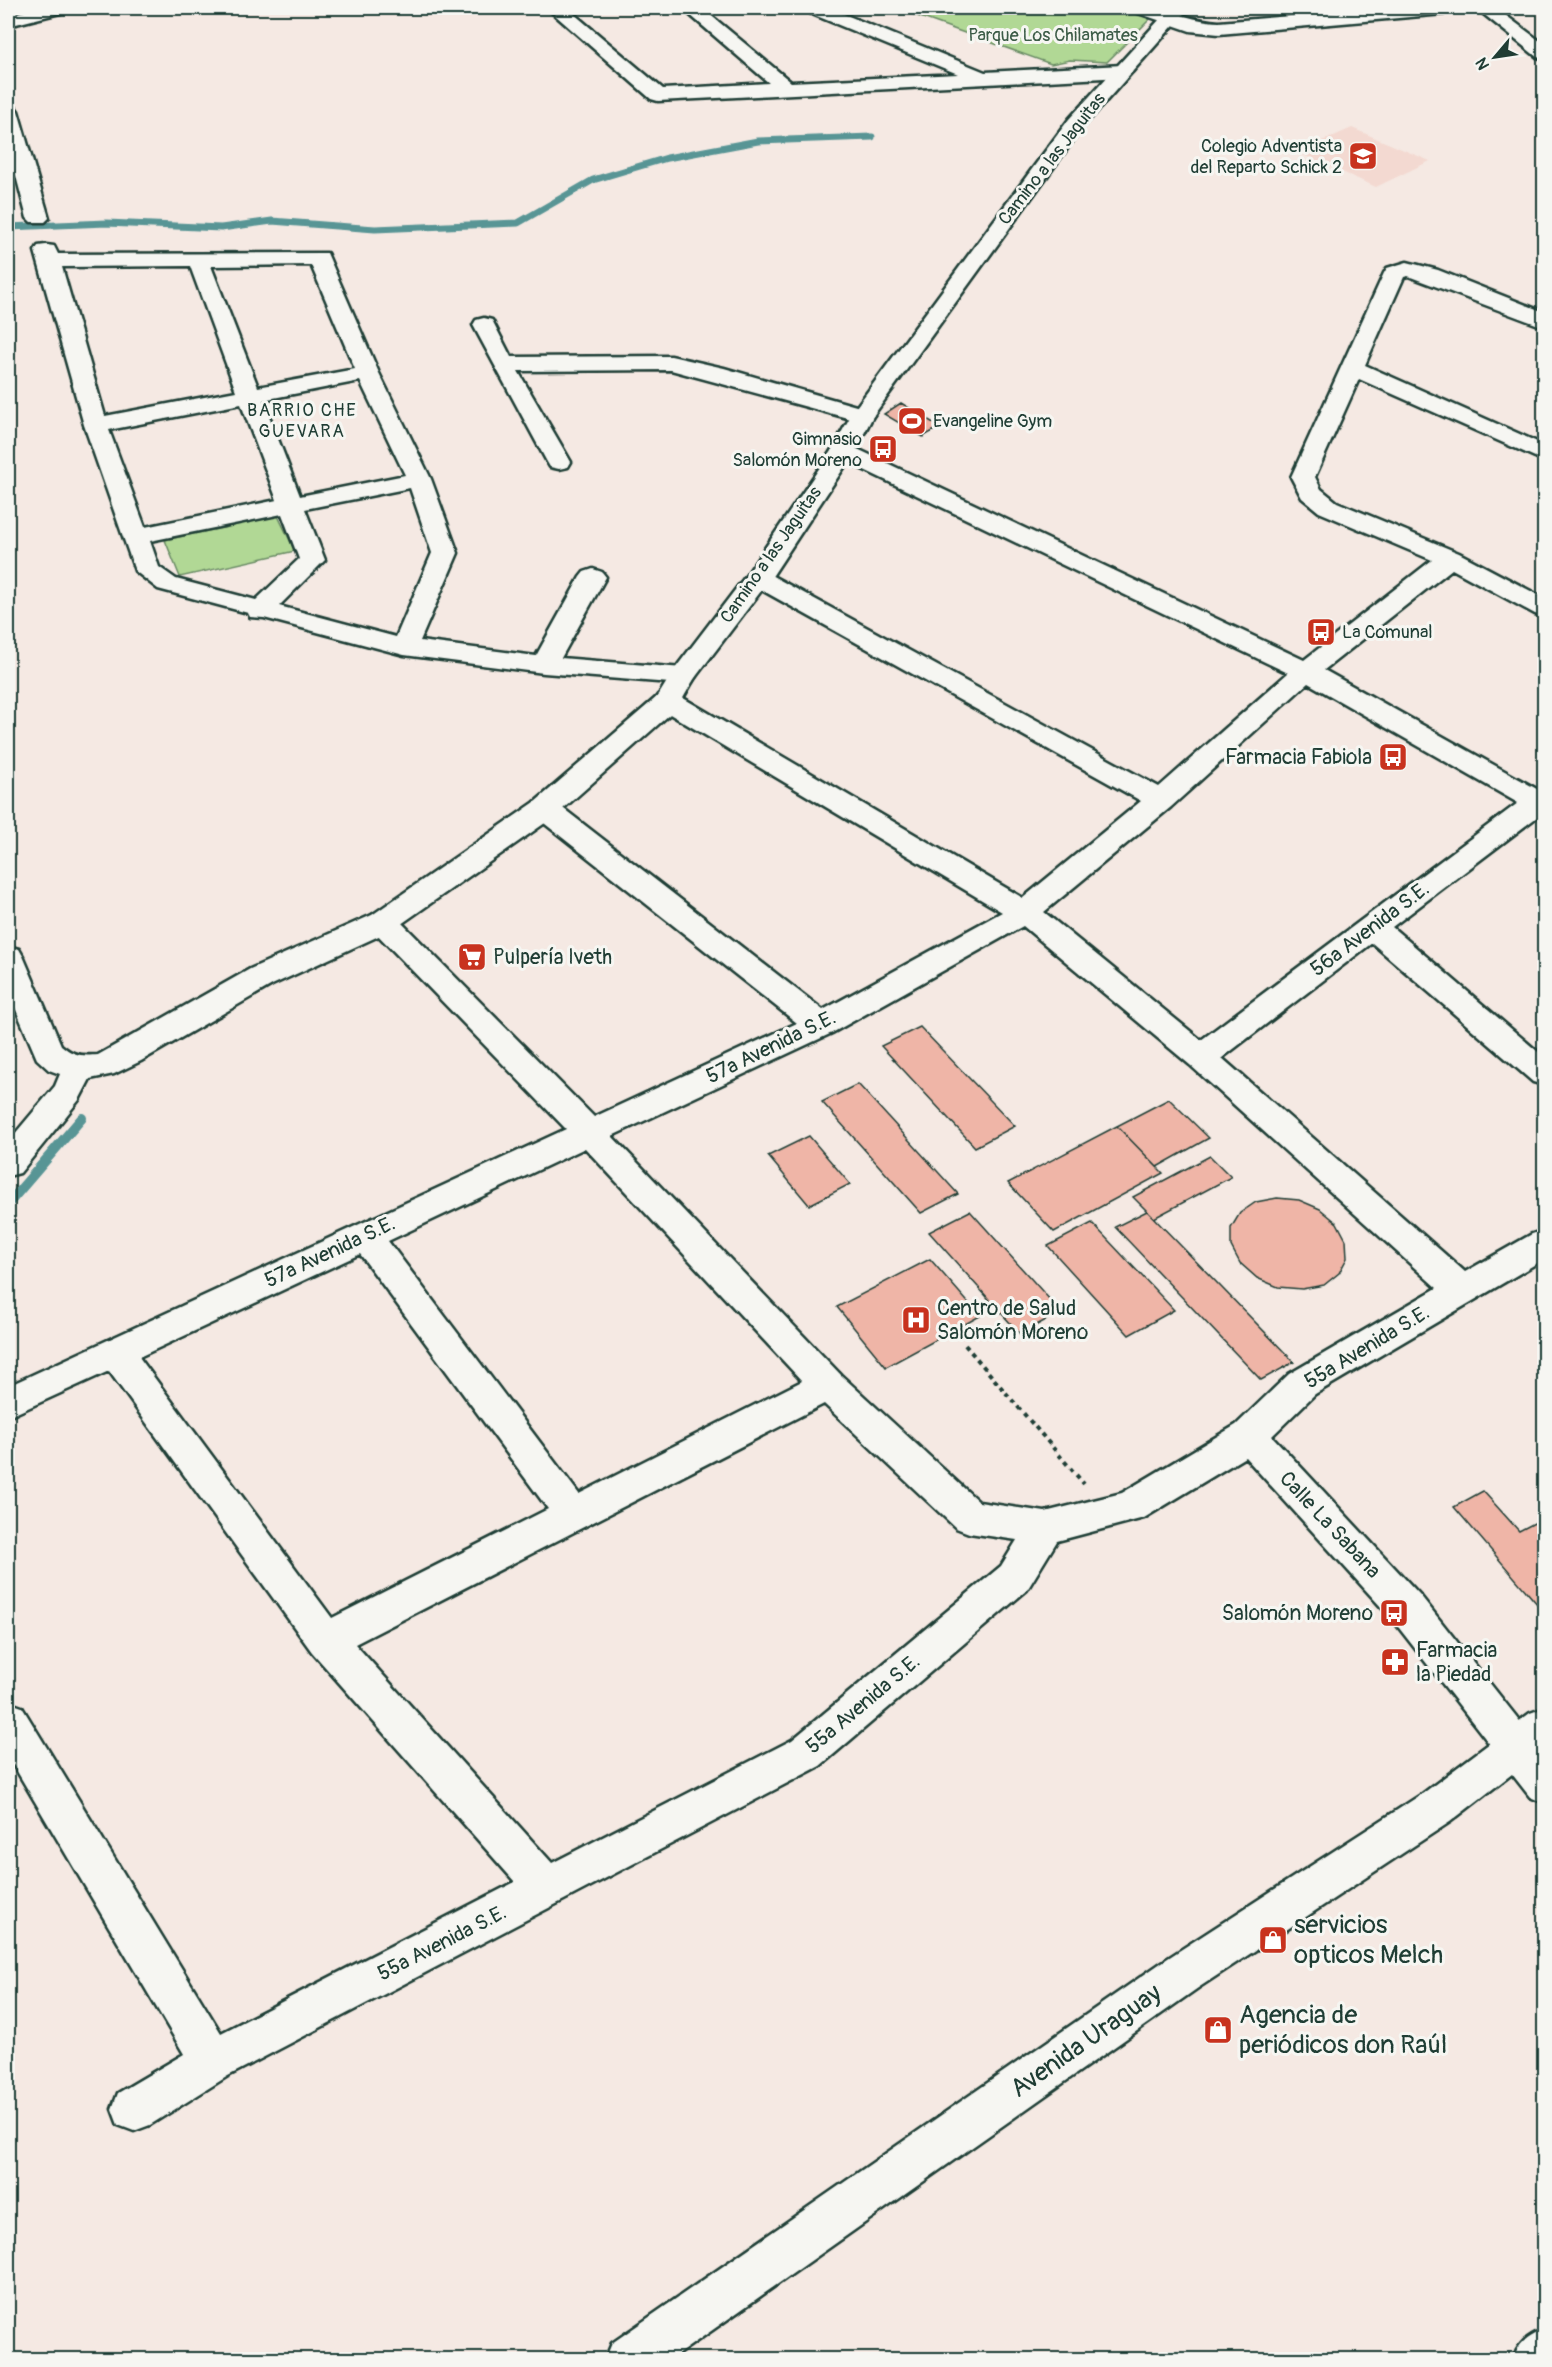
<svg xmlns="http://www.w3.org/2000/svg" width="1552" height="2367" font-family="Pangolin,sans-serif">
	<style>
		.built { fill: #f3d9d1 }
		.green { fill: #b1d895; stroke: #688a64; stroke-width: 1.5 }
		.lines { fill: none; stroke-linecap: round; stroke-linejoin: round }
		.stream-far1 { stroke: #589595; stroke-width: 7 }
		.stream { stroke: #589595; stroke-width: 10 }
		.building { fill: #efb5a7; stroke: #1f3d34; stroke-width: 1.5 }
		.street-casing { stroke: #1f3d34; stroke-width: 5 }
		.secondary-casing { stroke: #1f3d34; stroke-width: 5 }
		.path { stroke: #1f3d34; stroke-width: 4; stroke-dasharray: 4.5 4.5; stroke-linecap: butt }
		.street { fill: #f6f6f2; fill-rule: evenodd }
		.secondary { fill: #f6f6f2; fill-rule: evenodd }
		.labels { text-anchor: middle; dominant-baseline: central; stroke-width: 6; stroke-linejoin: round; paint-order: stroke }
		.far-park-label { font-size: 18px; fill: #3c5c47; stroke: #f6f6f2 }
		.far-poi-label { font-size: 18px; fill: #1f3d34; stroke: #f6f6f2; text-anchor: end }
		.far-street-label { font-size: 18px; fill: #1f3d34; stroke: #f6f6f2 }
		.far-neighbourhood-label { font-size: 18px; letter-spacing: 1.5px; fill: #1f3d34; stroke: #f6f6f2 }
		.poi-label { font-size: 21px; fill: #1f3d34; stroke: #f6f6f2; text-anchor: start }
		.street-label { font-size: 21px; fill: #1f3d34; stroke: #f6f6f2 }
		.near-poi-label { font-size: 26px; fill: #1f3d34; stroke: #f6f6f2; text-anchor: start }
		.near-street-label { font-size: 26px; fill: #1f3d34; stroke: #f6f6f2 }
	</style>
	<rect width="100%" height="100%" fill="#f5e9e3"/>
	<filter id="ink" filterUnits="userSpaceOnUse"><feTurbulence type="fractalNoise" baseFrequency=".0167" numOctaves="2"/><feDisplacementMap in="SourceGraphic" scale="12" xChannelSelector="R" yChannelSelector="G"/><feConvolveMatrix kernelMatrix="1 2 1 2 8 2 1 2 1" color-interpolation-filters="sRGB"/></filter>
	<g filter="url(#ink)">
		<!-- built -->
		<path class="built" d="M1352,128L1430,161L1376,187L1297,152Z"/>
		<!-- green -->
		<path class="green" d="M895,8H1132L1153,16L1107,62L1070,60L1051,64Z
			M278,516L295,551L180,577L165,540Z"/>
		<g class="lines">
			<!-- stream-far1 -->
			<path class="stream-far1" d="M8,227L107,223L221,228L272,221L375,229L518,223L593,180L667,158L758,141L872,137"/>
			<!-- stream -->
			<path class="stream" d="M8,1204L82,1118"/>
		</g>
		<!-- building -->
		<path class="building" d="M901,403L940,427L923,437L884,414Z
			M920,1027L1015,1126L975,1147L881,1046Z
			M858,1084L958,1194L921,1213L822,1102Z
			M1169,1099L1209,1138L1157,1167L1117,1126Z
			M1117,1126L1163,1173L1054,1232L1008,1183Z
			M809,1136L850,1184L809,1205L768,1156Z
			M1210,1156L1231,1177L1154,1218L1133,1197Z
			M1277,1198L1299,1200L1320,1209L1337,1223L1346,1240L1347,1258L1339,1273L1324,1285L1302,1289L1278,1287L1257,1278L1240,1263L1231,1246V1228L1240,1213L1256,1202Z
			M970,1211L1061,1312L1020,1334L929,1232Z
			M1147,1211L1294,1362L1261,1380L1115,1227Z
			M1092,1223L1174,1310L1129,1335L1048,1246Z
			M930,1259L980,1316L886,1367L837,1307Z
			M1483,1491L1519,1531L1544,1518V1612L1454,1507Z"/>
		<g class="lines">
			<!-- street casing -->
			<g class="street-casing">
				<path id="street" d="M38,8H66L64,12L8,26V15Z
					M547,8H567L663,89L769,83L682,8H702L791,82L958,74L807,12L805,8H829L985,72L1123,65L1133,71L1123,77L658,101L651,99Z
					M1133,8C1163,5 1189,21 1219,22L1387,8H1453L1444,14L1219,34L1190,31L1135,12Z
					M1476,8H1496L1544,44V59L1537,57Z
					M8,105L15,107L18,111L49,218L45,222H31L27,218L8,145Z
					M46,245L54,246L58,254L327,253L379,373L431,479L458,553L420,641L536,656L580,577L584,572L593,569L602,572L606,577L561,658L683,668L692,670L696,676L692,682L683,684L544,673L404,655L264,618L250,617L248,613L158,589L135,571L84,425L35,251L38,246ZM311,265L355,369L258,387L211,266ZM190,266L236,391L105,416L62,267ZM360,381L405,475L300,496L263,400ZM241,404L277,500L145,527L109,430ZM410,488L432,553L396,637L279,606L325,560L305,509ZM282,514L299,559L256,600L176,579L159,567L150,541Z
					M1407,262L1438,270L1544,312V327L1408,276L1404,277L1365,365L1544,445V461L1359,379L1315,477L1321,489L1337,502L1459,553L1544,598V616L1535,614L1452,569L1324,670L1544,793V814H1541L1392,927L1544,1057V1085L1533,1082L1372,943L1222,1058L1465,1272L1532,1234L1544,1230V1259L1315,1394L1272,1436L1420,1595L1530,1734L1536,1747L1530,1760L1516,1766L1502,1760L1392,1619L1245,1457L1144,1518L1057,1541L1027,1590L820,1766L228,2076L150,2125L134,2131L118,2125L112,2109L118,2093L184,2054L8,1756V1702L22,1707L221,2033L515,1882L312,1652L109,1371L8,1417V1386L566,1129L372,929L368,922L372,915L383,912L394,915L594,1117L797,1023L535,816L531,809L535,802L545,800L555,802L823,1010L1002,912L658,707L654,701L658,695L668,693L678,695L1023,898L1141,801L749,583L745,578L749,573L758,570L767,573L1159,787L1288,673L835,456L831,451L835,446L843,444L851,446L1304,660L1432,560L1319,512L1302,498L1291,477L1384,273L1387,268ZM1308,683L1518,803L1201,1040L1044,912L1171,807ZM1023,926L1190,1065L1437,1288L1289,1374L1236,1425L1122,1493L1045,1512L979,1502L841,1375L612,1136L832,1033ZM585,1148L802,1381L579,1494L388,1241ZM360,1254L548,1509L332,1618L139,1357ZM824,1404L956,1528L969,1533L1017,1540L1001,1566L792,1740L552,1863L355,1644Z
					M484,318L492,320L511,357L671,356L724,368L870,410L874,415L870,420L862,422L671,370L518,371L571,462L568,467L559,469L550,467L547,462L473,325L476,320Z
					M1544,2329V2360H1512C1520,2342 1526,2337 1544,2329Z"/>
			</g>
			<!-- secondary casing -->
			<g class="secondary-casing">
				<path id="secondary" d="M1170,8H1189L1083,127L873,416L855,451L771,578L694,679L678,707L555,816L394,929L272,985L141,1061L114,1074L90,1079L79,1100L20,1173L8,1176V1142L55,1086L60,1074L49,1070L37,1059L8,991V946L19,949L23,956L61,1045C74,1056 81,1056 98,1055L250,969L372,915L535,802L658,696L674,670L748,573L831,451L854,410L1069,119Z
					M1544,1708V1803L1530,1797L1512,1774L1450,1822L1198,1988L670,2360H605L612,2343L1168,1958L1422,1794L1530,1713Z"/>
			</g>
			<!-- path -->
			<path class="path" d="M965,1345L1084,1484"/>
			<!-- street -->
			<use href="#street" class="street"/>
			<!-- secondary -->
			<use href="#secondary" class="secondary"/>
		</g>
	</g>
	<!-- icons -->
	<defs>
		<g id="school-square" transform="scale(1.5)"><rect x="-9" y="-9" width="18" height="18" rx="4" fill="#c8321e" stroke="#f6f6f2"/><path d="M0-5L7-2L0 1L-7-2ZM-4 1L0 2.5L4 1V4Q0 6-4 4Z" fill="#fff"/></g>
		<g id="stadium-square" transform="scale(1.5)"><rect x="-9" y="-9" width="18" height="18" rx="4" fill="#c8321e" stroke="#f6f6f2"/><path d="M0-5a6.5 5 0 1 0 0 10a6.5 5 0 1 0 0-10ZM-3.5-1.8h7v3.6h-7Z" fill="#fff"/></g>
		<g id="bus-square" transform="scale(1.5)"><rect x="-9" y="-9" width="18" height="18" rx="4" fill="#c8321e" stroke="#f6f6f2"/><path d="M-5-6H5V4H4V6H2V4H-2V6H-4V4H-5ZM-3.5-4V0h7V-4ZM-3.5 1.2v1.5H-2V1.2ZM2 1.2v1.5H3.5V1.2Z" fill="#fff"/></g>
		<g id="supermarket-square" transform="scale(1.5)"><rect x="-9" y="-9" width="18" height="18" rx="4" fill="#c8321e" stroke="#f6f6f2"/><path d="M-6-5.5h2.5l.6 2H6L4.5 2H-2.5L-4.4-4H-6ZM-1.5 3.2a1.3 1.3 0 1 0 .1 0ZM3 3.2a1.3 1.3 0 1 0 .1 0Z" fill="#fff"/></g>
		<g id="hospital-square" transform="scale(1.5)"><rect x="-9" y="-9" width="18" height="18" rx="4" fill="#c8321e" stroke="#f6f6f2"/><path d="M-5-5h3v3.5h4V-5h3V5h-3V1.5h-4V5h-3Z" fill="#fff"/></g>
		<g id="pharmacy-square" transform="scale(1.5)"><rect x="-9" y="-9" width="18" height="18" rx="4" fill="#c8321e" stroke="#f6f6f2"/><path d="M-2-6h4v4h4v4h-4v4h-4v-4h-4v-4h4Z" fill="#fff"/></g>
		<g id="shop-square" transform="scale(1.5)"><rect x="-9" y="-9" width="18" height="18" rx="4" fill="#c8321e" stroke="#f6f6f2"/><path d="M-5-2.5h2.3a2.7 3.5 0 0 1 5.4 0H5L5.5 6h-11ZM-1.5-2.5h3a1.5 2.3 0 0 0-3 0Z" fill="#fff"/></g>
	</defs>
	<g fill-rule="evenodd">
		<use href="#school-square" x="1363" y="156"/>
		<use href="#stadium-square" x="912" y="421"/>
		<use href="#bus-square" x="883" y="449"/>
		<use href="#bus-square" x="1321" y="632"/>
		<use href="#bus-square" x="1393" y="757"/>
		<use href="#supermarket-square" x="472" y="957"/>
		<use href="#hospital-square" x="916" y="1320"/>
		<use href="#bus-square" x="1394" y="1613"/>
		<use href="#pharmacy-square" x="1395" y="1662"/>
		<use href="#shop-square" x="1273" y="1940"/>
		<use href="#shop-square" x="1218" y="2030"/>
	</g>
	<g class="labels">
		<!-- far-park labels -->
		<g class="far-park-label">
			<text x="1053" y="35">Parque Los Chilamates</text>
		</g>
		<!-- far-poi labels -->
		<g class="far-poi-label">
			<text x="1342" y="146">Colegio Adventista<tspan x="1342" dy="21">del Reparto Schick 2</tspan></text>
			<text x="933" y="421" text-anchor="start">Evangeline Gym</text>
			<text x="862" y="439">Gimnasio<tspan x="862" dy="21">Salomón Moreno</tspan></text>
			<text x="1342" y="632" text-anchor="start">La Comunal</text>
		</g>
		<!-- far-street labels -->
		<g class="far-street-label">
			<text transform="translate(1052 159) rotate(-52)">Camino a las Jaguitas</text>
			<text transform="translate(771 555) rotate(-55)">Camino a las Jaguitas</text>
		</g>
		<!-- far-neighbourhood labels -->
		<g class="far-neighbourhood-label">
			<text x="302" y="410">BARRIO CHE<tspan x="302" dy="21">GUEVARA</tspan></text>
		</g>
		<!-- poi labels -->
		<g class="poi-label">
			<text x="1372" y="757" text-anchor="end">Farmacia Fabiola</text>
			<text x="493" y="957">Pulpería Iveth</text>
			<text x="937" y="1308">Centro de Salud<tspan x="937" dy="24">Salomón Moreno</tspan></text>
			<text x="1373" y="1613" text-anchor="end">Salomón Moreno</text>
			<text x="1416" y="1650">Farmacia<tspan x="1416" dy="24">la Piedad</tspan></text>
		</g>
		<!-- street labels -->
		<g class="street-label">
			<text transform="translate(1370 929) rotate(-37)">56a Avenida S.E.</text>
			<text transform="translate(771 1047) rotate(-26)">57a Avenida S.E.</text>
			<text transform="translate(330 1252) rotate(-25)">57a Avenida S.E.</text>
			<text transform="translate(1367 1347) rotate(-31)">55a Avenida S.E.</text>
			<text transform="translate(1330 1525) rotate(47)">Calle La Sabana</text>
			<text transform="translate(863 1704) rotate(-40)">55a Avenida S.E.</text>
			<text transform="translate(442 1943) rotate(-27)">55a Avenida S.E.</text>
		</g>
		<!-- near-poi labels -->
		<g class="near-poi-label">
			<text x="1294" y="1925">servicios<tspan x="1294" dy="30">opticos Melch</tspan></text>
			<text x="1239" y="2015">Agencia de<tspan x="1239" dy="30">periódicos don Raúl</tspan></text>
		</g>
		<!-- near-street labels -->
		<g class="near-street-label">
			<text transform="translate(1086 2041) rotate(-35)">Avenida Uraguay</text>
		</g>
	</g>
	<!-- margin -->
	<rect width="1552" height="2367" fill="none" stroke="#f6f6f2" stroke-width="30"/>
	<rect x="15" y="15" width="1522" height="2337" fill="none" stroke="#1f3d34" stroke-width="2" filter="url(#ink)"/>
	<!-- north arrow -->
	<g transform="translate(1495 57) rotate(241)" stroke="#f6f6f2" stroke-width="4.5" paint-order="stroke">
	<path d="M0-4.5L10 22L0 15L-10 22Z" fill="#1f3d34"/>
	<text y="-9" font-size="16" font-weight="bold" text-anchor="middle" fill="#1f3d34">N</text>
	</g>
</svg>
